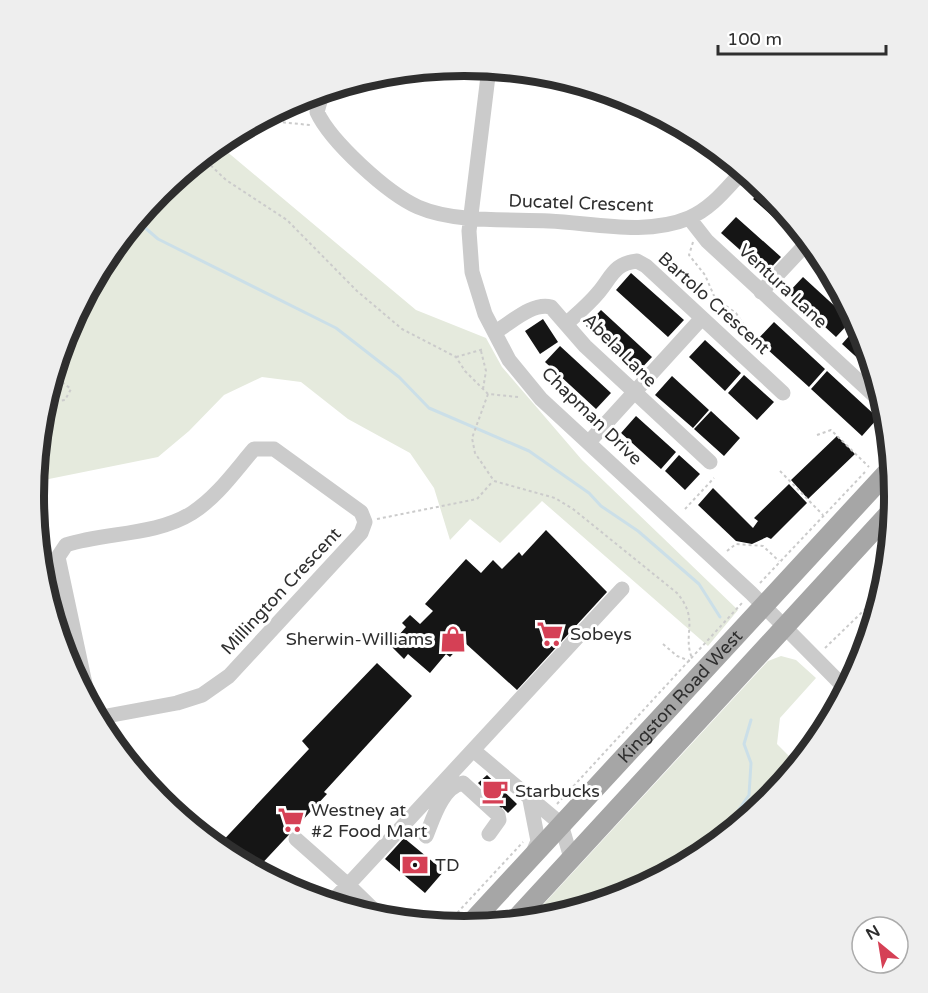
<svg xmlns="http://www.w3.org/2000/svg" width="928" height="993" font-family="'Varela Round',sans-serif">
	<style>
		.green { fill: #e5eadd }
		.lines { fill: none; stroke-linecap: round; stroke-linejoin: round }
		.stream { stroke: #cbdfe8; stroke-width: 3 }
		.building { fill: #151515 }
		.path { stroke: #cbcbcb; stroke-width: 2; stroke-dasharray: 3 3; stroke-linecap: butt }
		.minor { stroke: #cbcbcb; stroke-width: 15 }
		.major { stroke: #a6a6a6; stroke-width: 20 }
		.labels { text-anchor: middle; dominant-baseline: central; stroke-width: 6; stroke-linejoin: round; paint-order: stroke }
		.street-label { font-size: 18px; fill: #2e2e2e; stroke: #fff }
		.poi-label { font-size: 18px; fill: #2e2e2e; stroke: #fff; text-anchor: start }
		.rim { fill: none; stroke: #2e2e2e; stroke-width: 8 }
	</style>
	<rect width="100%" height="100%" fill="#fff"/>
	<!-- green -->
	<path class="green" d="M230,135L225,150L416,310L486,338L502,367L582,460L738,610L708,646L542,501L500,543L470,519L450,540L434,488L410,453L348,419L301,382L262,377L224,395L189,431L158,457L34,482L41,412L66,331L106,257L159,191Z
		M781,656L796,660L816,678L780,718L777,744L789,756L764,805L703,855L629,895L548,919L528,921L768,661Z"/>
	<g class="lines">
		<!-- stream -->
		<path class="stream" d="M136,220L158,239L336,328L399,377L429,408L529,451L589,493L601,506L638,531L699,584L720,617
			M698,858L718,840L749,795L751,763L744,744L751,720"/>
	</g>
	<!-- building -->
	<path class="building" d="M764,188L803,233L798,239L753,199Z
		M736,217L781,257L766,273L721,233Z
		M631,273L684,320L668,337L616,290Z
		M803,277L851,321L836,337L788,293Z
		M601,310L652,357L637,373L586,326Z
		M543,319L558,342L540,354L525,331Z
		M774,322L825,369L809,387L757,340Z
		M857,327L863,333L875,374L842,344Z
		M705,340L741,373L725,391L689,357Z
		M560,346L611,393L596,409L545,362Z
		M827,371L878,418L862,436L811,389Z
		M744,375L774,402L757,420L728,393Z
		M672,376L709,410L693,428L655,395Z
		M711,411L740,438L724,456L694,429Z
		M636,416L676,452L661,469L621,433Z
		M837,436L855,454L808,499L791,480Z
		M679,455L700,474L685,490L665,471Z
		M789,484L807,503L771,539L767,537L752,544L736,541L698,505L713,488L753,528L758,521L754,518Z
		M546,530L607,592L517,690L464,642L450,657L446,654L430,673L408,654L404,659L390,645L406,627L402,623L410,615L420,624L433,611L425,604L466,559L481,573L493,560L502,569L519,552L522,556Z
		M377,663L412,696L324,792L327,794L255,871L216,848L309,749L302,741Z
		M487,775L517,804L508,813L502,807L499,811L491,803L494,799L478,783Z
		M404,838L444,871L425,893L385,859Z"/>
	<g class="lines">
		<!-- path -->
		<path class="path" d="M259,120L310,125
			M202,157L226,180L287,220L357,291L402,329L456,357L465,371L488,394L518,397
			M693,242L689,255L705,275L715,298L736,313L751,336L747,343
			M481,351L486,371L483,389
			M456,357L484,349
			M488,394L472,438L475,453L494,481L555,498L573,509L677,593C700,620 682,634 692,658
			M44,403L65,400L71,389L53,375
			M817,435L831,430L869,467
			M882,455L890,446
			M780,471L823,515
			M685,509L714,478
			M377,519L477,499L493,481
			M38,551L46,554
			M727,551L736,544L763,546L779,561
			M760,583L865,472
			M663,644L677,656L690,661
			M825,648L884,591
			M557,804L742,603
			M445,926L523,842"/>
		<!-- minor -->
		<path class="minor" d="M489,68L469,231L472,272L485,314L509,360L541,399L751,593L847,690
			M323,91L317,112C331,142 387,193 418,207C455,223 509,219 549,221C594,223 646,236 689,218C712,208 726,189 743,171
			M689,218L707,241L877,398L883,400
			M761,292L809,241
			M566,324C577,314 589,304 598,293C611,278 614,263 637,261L646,266L783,393
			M495,332C511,323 532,302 551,307L585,346L710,462
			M589,442L702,318
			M90,707L58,557L66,545C106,532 155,536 192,513C217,497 235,471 254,449H274L361,512L365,522L361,533L229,676L202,695L177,703L96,718
			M473,750L561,824L571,858
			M530,800L538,841L532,855
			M426,836C433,819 442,787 463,783L498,815L499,820L489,834
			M296,839L348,885L622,589
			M330,904L348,885L384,920"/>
		<!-- major -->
		<g class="major">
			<path d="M512,923L894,508"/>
			<path id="s1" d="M467,927L892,467"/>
		</g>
	</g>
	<!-- icons -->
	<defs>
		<g id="supermarket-bare" transform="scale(2.07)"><path d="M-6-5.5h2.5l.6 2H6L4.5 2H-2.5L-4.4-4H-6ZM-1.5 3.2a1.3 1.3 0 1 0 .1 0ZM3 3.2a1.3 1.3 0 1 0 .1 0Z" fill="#d54055" stroke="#fff" stroke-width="2.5" paint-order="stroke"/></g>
		<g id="shop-bare" transform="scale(2.07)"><path d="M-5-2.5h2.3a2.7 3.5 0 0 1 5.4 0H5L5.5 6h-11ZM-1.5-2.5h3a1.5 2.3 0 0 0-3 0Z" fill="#d54055" stroke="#fff" stroke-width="2.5" paint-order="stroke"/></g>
		<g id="cafe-bare" transform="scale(2.07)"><path d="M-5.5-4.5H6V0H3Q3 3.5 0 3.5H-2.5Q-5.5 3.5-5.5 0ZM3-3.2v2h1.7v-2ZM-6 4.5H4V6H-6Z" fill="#d54055" stroke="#fff" stroke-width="2.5" paint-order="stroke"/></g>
		<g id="bank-bare" transform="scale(2.07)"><path d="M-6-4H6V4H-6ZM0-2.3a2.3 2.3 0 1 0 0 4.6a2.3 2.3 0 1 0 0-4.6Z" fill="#d54055" stroke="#fff" stroke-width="2.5" paint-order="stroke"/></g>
	</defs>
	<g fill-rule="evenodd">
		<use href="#supermarket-bare" x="550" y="634"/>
		<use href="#shop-bare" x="453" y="639"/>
		<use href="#cafe-bare" x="495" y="791"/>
		<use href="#supermarket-bare" x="291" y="820"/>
		<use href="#bank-bare" x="415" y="865"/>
	</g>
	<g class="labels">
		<!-- street labels -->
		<g class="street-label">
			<text transform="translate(581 203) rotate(2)">Ducatel Crescent</text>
			<text transform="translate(783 286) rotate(43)">Ventura Lane</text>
			<text transform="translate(714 303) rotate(42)">Bartolo Crescent</text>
			<text transform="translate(620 350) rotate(45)">Abela Lane</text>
			<text transform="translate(592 416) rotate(44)">Chapman Drive</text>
			<text transform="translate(281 591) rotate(-47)">Millington Crescent</text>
			<text stroke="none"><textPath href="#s1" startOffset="314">Kingston Road West</textPath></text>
		</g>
		<!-- poi labels -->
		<g class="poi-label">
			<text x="570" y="634">Sobeys</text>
			<text x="433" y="639" text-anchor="end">Sherwin-Williams</text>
			<text x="515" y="791">Starbucks</text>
			<text x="311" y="810">Westney at<tspan x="311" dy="21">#2 Food Mart</tspan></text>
			<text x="435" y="865">TD</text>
		</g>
	</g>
	<!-- crop -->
	<path d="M0 0H928V993H0ZM44 496a420 420 0 1 1 840 0a420 420 0 1 1-840 0Z" fill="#eee" fill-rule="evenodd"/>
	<path class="rim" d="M44 496a420 420 0 1 1 840 0a420 420 0 1 1-840 0Z"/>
	<!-- north arrow -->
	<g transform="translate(880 945) rotate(330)"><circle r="28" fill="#ffffff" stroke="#ababab" stroke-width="1.5"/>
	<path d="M0-4.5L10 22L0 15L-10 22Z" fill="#d54055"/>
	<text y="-9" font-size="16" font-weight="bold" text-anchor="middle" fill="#2e2e2e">N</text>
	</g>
	<!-- scale -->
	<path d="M718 45v9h168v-9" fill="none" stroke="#2e2e2e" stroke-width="3"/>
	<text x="727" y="45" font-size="18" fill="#2e2e2e" stroke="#ffffff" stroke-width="4.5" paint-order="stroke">100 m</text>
</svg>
